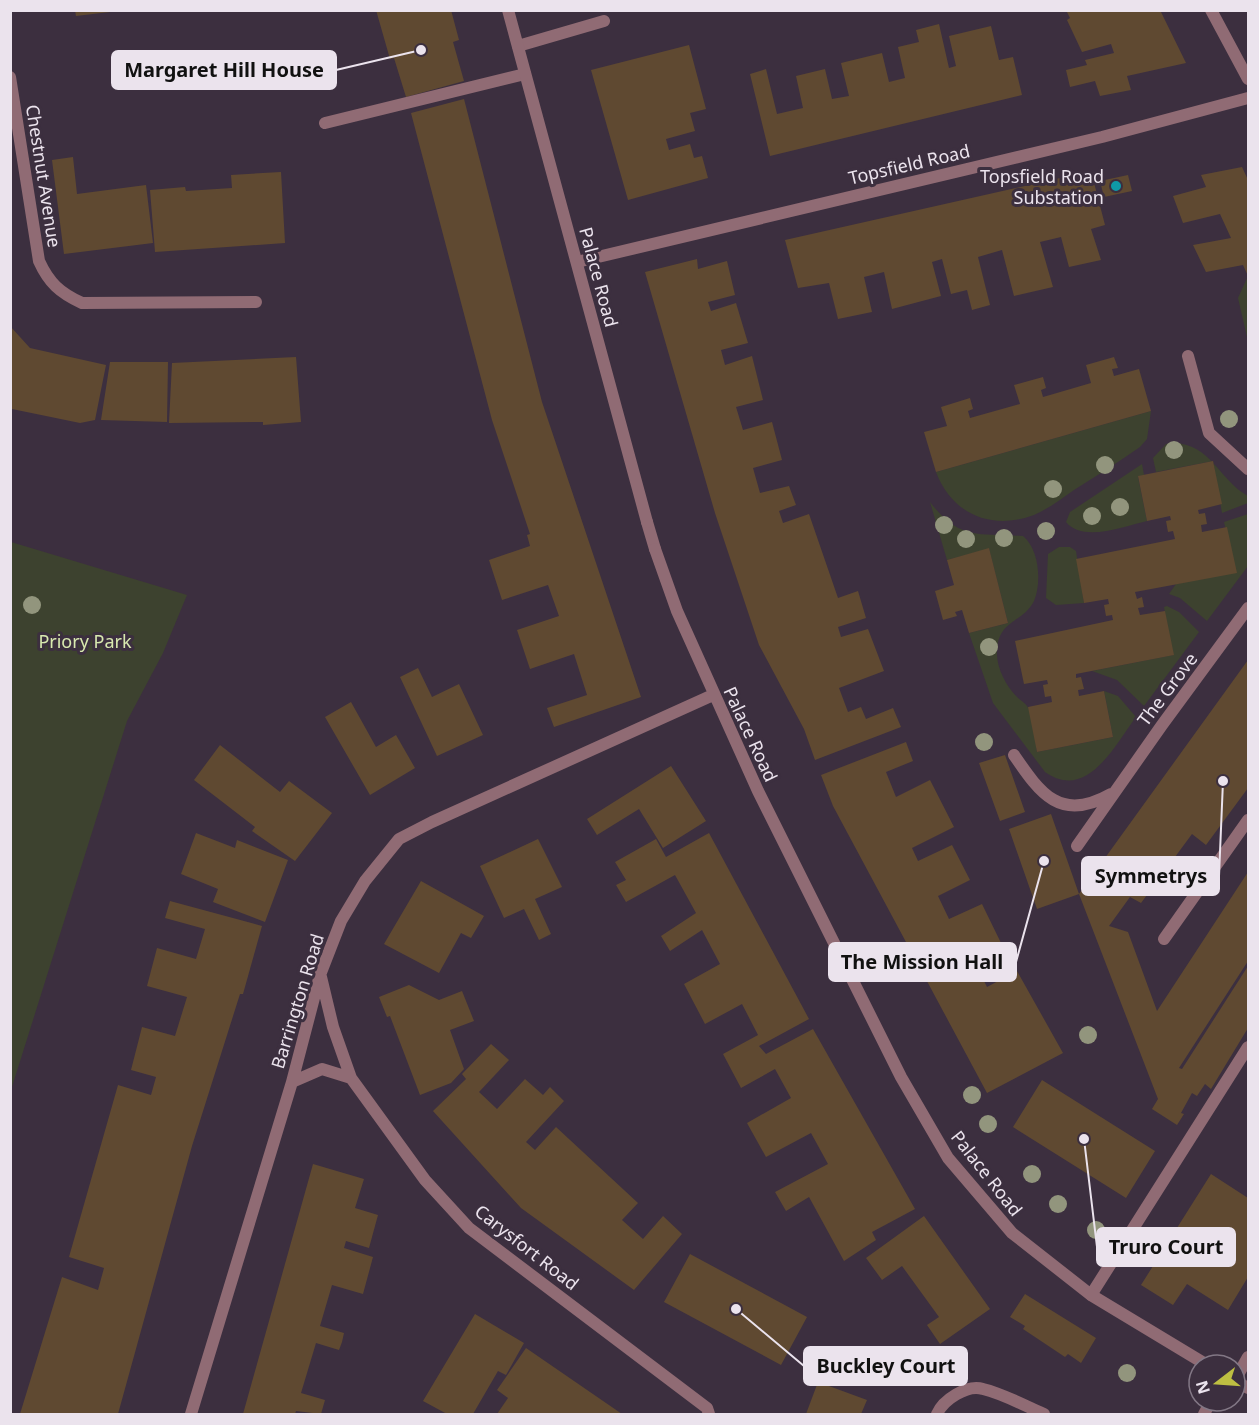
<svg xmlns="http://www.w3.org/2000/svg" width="1259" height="1425" font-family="'Noto Sans',sans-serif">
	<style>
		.green { fill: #3d422f }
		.building { fill: #5f4931 }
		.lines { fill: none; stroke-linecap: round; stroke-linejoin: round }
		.lane { stroke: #906b74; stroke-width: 12 }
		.street { stroke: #906b74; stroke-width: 12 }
		.tree { fill: #92957d }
		.culture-dot { fill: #0f9aa8; stroke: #3c2f3f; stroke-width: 2 }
		.labels { text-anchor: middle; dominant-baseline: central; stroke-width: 6; stroke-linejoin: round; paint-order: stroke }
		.street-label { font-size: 18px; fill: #ebe3ed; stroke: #3c2f3f }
		.poi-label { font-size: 18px; fill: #ebe3ed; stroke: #3c2f3f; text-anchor: end }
		.park-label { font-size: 18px; fill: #d8e9af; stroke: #3c2f3f }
		.leader { fill: none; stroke: #ebe3ed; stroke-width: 2 }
		.callout-dot { fill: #ebe3ed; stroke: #3c2f3f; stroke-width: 2 }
		.callout { fill: #ebe3ed; stroke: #ebe3ed; stroke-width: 2 }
		.callout-label { font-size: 20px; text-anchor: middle; font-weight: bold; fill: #111 }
	</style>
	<rect width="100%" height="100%" fill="#3c2f3f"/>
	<!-- green -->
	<path class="green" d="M1248,276V337H1247L1238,298Z
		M1151,411L1147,439L1140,447C1119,462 1096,476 1074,490C1061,499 1048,509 1034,515C991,531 952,514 936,472Z
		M1174,443C1211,444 1219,480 1248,496V503L1222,513L1213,461L1156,472L1153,458L1166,444Z
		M1142,464L1144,475L1138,477L1147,521C1125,526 1083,543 1066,522L1070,512Z
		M930,502C960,541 978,533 1023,536C1039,549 1042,582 1034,601C1023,623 998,620 997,651C996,667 1006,686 1017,697C1020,700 1025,703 1027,706C1034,716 1035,739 1037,752L1113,737L1104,691L1118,696L1136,717C1115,745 1087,802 1045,772L993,703L969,633L1008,623L989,549L947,560Z
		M1248,514V566L1207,621L1180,598L1169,594L1176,584L1236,572L1224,522Z
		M11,542L187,595L163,653L127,721L11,1090Z
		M1059,547H1070L1076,551L1084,603L1056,605L1046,598L1048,554Z
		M1167,606L1179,612L1199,632L1144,706L1117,680L1092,671L1173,655L1164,607Z"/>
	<!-- building -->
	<path class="building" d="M75,10H110V12L76,16Z
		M376,10H451L459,40L453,42L464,81L406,97L394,58L390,59Z
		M1066,10H1160L1186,63L1127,76L1131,90L1100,96L1095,81L1070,87L1066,70L1087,65L1085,60L1114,53L1111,44L1082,52L1067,20L1070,18Z
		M939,24L949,68L956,66L949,36L991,26L999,60L1013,57L1022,95L770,156L750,74L766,69L777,114L803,108L796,76L825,69L832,99L849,96L841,63L882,53L889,82L905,78L898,47L919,42L916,30Z
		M689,45L706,109L690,113L695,131L666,139L669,150L690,144L694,158L702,156L708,178L628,200L591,70Z
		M464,99L542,402L641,697L554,727L547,708L587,695L574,654L530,669L517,630L559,616L548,585L502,600L489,560L530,546L527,535L530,534L492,420L411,113Z
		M73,157L77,194L146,185L153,243L64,254L52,160Z
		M1242,167L1248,180V276L1243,265L1206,272L1193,245L1231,238L1220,214L1183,223L1173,196L1206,187L1201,175Z
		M1091,171L1105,225L1091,229L1101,260L1069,267L1061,237L1040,242L1053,287L1014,296L1002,250L978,257L990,305L972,310L967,290L951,294L942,259L932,262L941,296L892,309L884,272L864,277L872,312L838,319L829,283L798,288L785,240Z
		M281,172L285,243L155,252L150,190L185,187L186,191L232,188L231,175Z
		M1128,175L1132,191L1104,197L1100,181Z
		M697,259L698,269L727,261L735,295L708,302L711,311L736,303L748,343L721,350L725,365L752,356L763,400L736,407L743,430L772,422L782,460L753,468L760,493L789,486L796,505L779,511L783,523L809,514L838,598L858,591L866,618L838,627L841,637L868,629L884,671L839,688L848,712L861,707L866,719L893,708L901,727L815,760L804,729L759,645L715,513L645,272Z
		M10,326L30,348L106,365L95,420L80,423L12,409Z
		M296,357L301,422L263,425V422L169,423L172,363Z
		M1114,357L1118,368L1112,369L1114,376L1139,369L1151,411L936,472L924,432L947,426L941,407L970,398L973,409L968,411L970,418L1020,404L1014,385L1043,377L1046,388L1041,390L1043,397L1050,395L1091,383L1086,365Z
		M110,362H168L167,422L101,420Z
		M1213,461L1222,504L1198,510L1199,514L1205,513L1207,524L1201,525L1202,532L1227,527L1237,573L1135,592L1137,599L1142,597L1144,607L1138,608L1140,615L1165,611L1174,655L1076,674V678L1081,677L1084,689L1078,690L1079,696L1104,691L1113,737L1037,752L1028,707L1052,702L1051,696L1045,697L1043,685L1048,684L1047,680L1024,684L1015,641L1113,620L1112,615L1106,616L1104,605L1109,604L1108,599L1084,603L1076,559L1175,539L1173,531L1168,532L1166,521L1171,520L1170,516L1147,521L1138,476Z
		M989,548L1008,623L969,633L962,610L955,612L957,616L943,620L935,591L954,585L947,560Z
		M1248,660V788L1206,845L1192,834L1141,903L1130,897L1109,926L1128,932L1157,1011L1248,872V961L1179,1068L1182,1069L1248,966V1028L1211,1089L1205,1084L1197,1096L1192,1093L1181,1113L1184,1114L1177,1125L1152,1109L1158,1099L1079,894Z
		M418,668L432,697L459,684L483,735L437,756L400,677Z
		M351,702L376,747L396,735L415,768L370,795L325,717Z
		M906,742L913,761L886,772L896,797L930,780L954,827L912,848L918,861L952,845L970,880L938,896L949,919L982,904L1001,943L972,957L987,987L1017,971L1063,1053L987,1093L833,806L821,775Z
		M220,745L280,792L289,781L332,813L295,861L252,831L255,827L194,780Z
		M1005,755L1025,812L1000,821L979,763Z
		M671,766L706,821L663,848L639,809L597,835L587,819Z
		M1051,814L1079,894L1037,909L1009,829Z
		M196,833L235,848L237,840L288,860L265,922L213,902L218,889L181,874Z
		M709,833L809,1019L759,1046L766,1054L813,1029L915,1209L872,1232L876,1240L844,1261L809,1197L786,1211L775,1192L828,1164L811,1133L766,1157L747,1123L791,1098L775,1069L741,1088L723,1054L758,1035L742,1004L705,1024L684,984L720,964L702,930L670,951L661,936L696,913L675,875L626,902L616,885L626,880L615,862L656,839L666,857Z
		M538,839L562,887L535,899L551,934L539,940L524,909L504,918L480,866Z
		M421,881L484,916L471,938L461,933L439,973L384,944Z
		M170,901L262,926L243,994H240L192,1146L118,1414H20L62,1277L98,1290L104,1268L69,1257L118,1085L151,1095L156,1077L131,1070L142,1027L175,1036L187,997L147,986L157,948L196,959L205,929L165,918Z
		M409,985L439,1000L462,991L474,1021L450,1030L464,1069L451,1083L420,1095L390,1016L387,1017L379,997Z
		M491,1044L509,1060L479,1092L497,1109L525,1079L543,1095L550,1087L564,1101L526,1142L535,1150L556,1127L638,1203L622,1220L643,1239L663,1216L682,1234L634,1290L521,1208L433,1111L466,1079L462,1074Z
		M1042,1080L1155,1151L1126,1198L1013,1127Z
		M313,1164L364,1179L355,1208L378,1215L369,1248L346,1241L344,1248L373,1257L363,1294L332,1285L320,1326L344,1333L342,1342L339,1350L316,1343L301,1393L325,1400L321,1414L296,1411L295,1414H243Z
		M1211,1174L1248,1198V1277L1228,1310L1187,1284L1173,1305L1141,1285Z
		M924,1216L990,1309L940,1344L927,1325L939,1317L902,1266L882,1280L866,1258Z
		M690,1254L807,1317L781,1365L664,1302Z
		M1025,1294L1096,1338L1081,1363L1068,1354L1065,1357L1023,1329L1025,1326L1010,1317Z
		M475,1314L524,1343L506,1375L498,1371L473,1414H447L423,1401Z
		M526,1348L622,1414H497L508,1398L497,1390Z
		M818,1382L867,1400L861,1414H806Z"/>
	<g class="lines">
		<!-- lane -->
		<path class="lane" d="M518,46L604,21
			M325,123L525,74
			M647,522L655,549
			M1164,939L1248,820
			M1091,1295L1248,1047"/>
		<!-- street -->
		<path class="street" d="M508,10L647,522
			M1211,10L1248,79
			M10,77L39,261C49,283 60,293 82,303L256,302
			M577,262L1102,137L1248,98
			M1188,356L1209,433L1248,469
			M655,549L677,611L758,791L901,1077L948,1158L1012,1233L1091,1295L1207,1365
			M1014,755C1040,793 1060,823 1111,794
			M1077,846L1162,725L1248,608
			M321,977L333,1027L351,1078L425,1180L469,1228L707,1408L709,1414
			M292,1082L322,1069L351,1078
			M1235,1380L1248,1357
			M1235,1381L1248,1388
			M191,1414L292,1082L320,975L341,921L365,881L399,839L432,822L713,695
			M937,1414C943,1400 967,1384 983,1389C1004,1394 1025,1406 1044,1414
			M1204,1414L1211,1401"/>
	</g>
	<!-- trees -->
	<g class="tree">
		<circle cx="1229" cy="419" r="9"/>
		<circle cx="1174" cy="450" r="9"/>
		<circle cx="1105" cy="465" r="9"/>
		<circle cx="1053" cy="489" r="9"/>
		<circle cx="1120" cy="507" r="9"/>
		<circle cx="1092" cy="516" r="9"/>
		<circle cx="944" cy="525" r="9"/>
		<circle cx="1046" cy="531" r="9"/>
		<circle cx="1004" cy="538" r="9"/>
		<circle cx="966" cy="539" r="9"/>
		<circle cx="32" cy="605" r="9"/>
		<circle cx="989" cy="647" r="9"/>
		<circle cx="984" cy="742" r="9"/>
		<circle cx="1088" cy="1035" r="9"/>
		<circle cx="972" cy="1095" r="9"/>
		<circle cx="988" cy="1124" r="9"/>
		<circle cx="1032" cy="1174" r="9"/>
		<circle cx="1058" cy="1204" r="9"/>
		<circle cx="1096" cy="1230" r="9"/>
		<circle cx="1127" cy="1373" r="9"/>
	</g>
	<!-- markers -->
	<circle class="culture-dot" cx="1116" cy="186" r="6"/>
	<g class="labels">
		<!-- street labels -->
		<g class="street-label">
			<text transform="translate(909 164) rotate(-13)">Topsfield Road</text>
			<text transform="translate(44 176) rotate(81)">Chestnut Avenue</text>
			<text transform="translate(599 277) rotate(75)">Palace Road</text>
			<text transform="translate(1167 689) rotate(-53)">The Grove</text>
			<text transform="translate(751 734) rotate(65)">Palace Road</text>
			<text transform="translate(297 1001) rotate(-73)">Barrington Road</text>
			<text transform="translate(987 1173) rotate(52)">Palace Road</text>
			<text transform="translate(527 1247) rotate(38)">Carysfort Road</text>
		</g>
		<!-- poi labels -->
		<g class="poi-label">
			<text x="1104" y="176">Topsfield Road<tspan x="1104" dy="21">Substation</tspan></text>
		</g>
		<!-- park labels -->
		<g class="park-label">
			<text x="85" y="641">Priory Park</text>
		</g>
	</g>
	<!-- callouts -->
	<path class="leader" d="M421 50L336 70M1223 781L1219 876M1044 861L1016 962M1084 1139L1097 1247M736 1309L804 1366"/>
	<g class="callout-dot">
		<circle cx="421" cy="50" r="6"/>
		<circle cx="1223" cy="781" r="6"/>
		<circle cx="1044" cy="861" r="6"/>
		<circle cx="1084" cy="1139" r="6"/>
		<circle cx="736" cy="1309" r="6"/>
	</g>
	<g class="callout">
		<rect x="112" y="51" width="224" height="38" rx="6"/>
		<rect x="1082" y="857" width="137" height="38" rx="6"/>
		<rect x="829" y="943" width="187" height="38" rx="6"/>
		<rect x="1097" y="1228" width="138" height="38" rx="6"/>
		<rect x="804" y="1347" width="163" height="38" rx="6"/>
	</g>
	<g class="callout-label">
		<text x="224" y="77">Margaret Hill House</text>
		<text x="1151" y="883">Symmetrys</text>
		<text x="922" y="969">The Mission Hall</text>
		<text x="1166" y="1254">Truro Court</text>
		<text x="886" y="1373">Buckley Court</text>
	</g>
	<!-- border -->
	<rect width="1259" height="1425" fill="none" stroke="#ebe3ed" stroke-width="24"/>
	<!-- north arrow -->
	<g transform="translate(1217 1383) rotate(253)"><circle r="28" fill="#3c2f3f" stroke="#827785" stroke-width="1.5"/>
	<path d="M0-4.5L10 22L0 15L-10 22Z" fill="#bebf42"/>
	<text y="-9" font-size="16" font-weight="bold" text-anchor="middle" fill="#ebe3ed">N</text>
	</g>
</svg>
